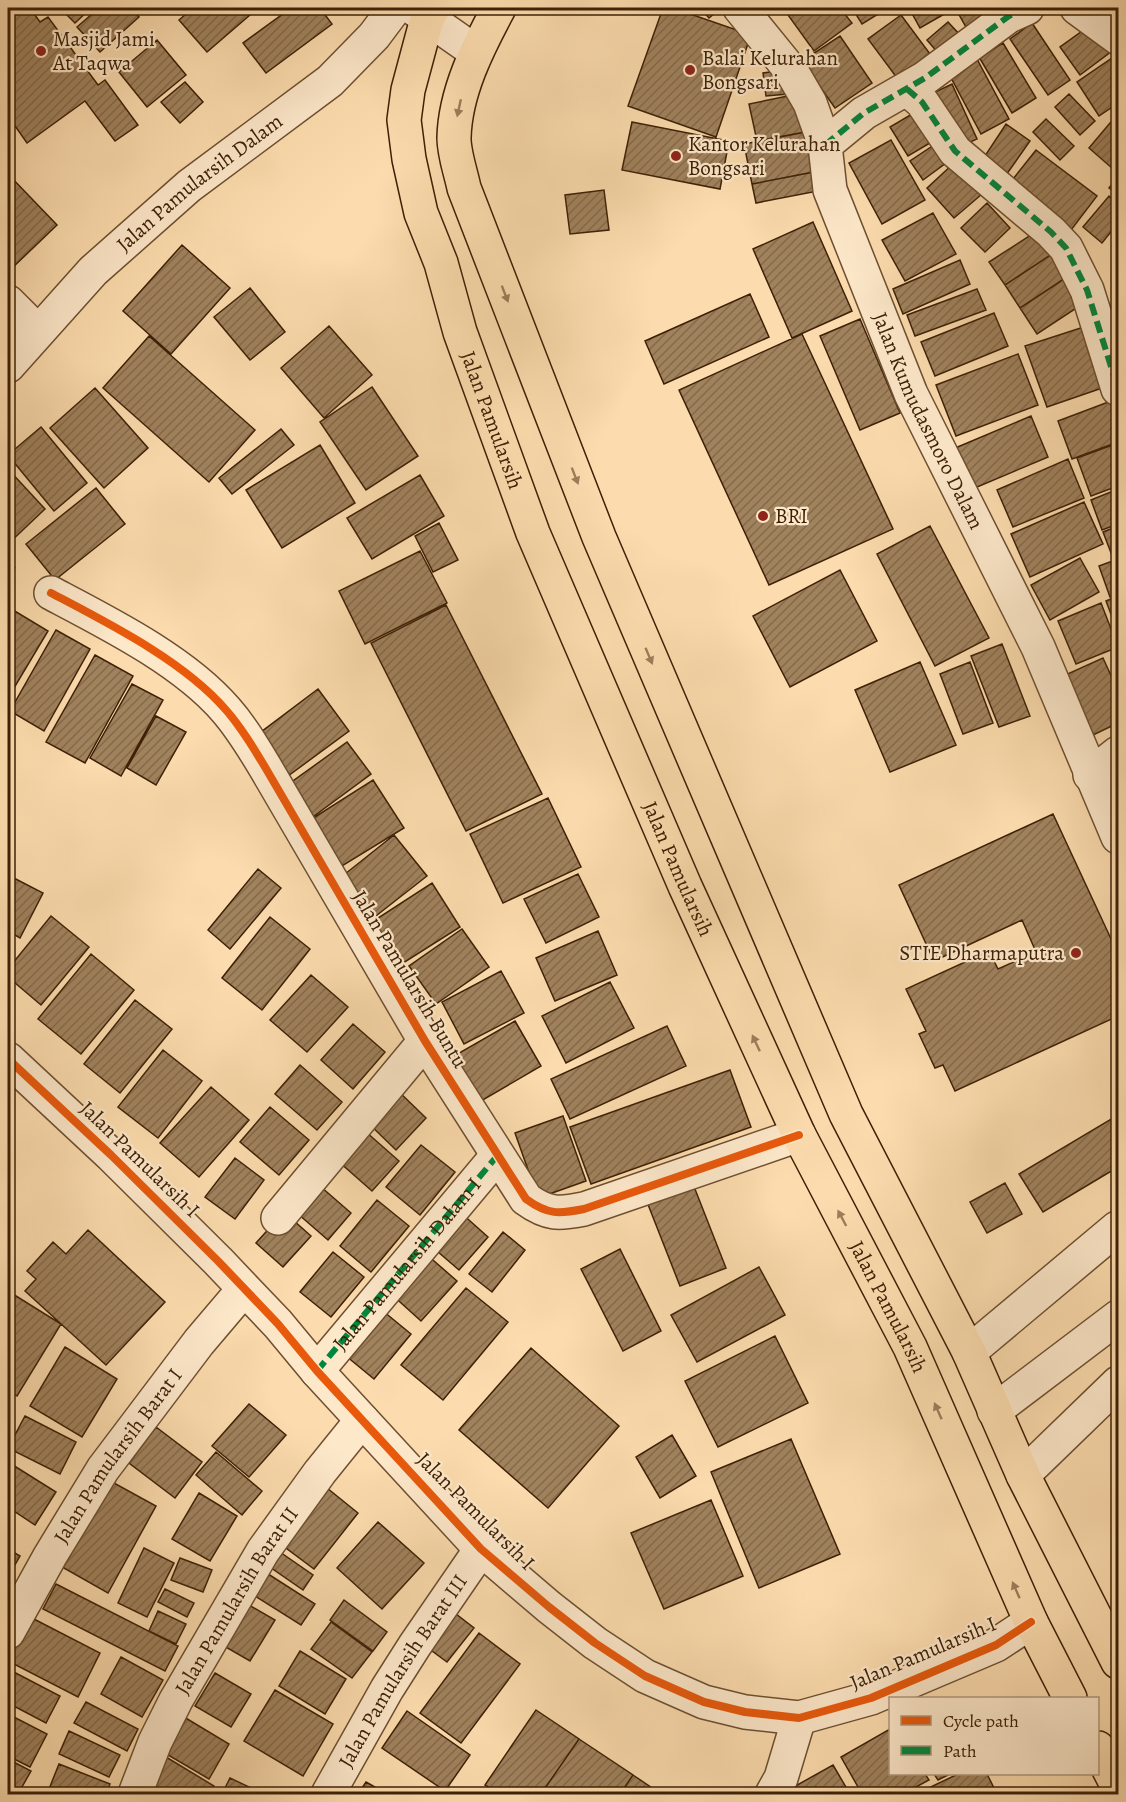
<svg xmlns="http://www.w3.org/2000/svg" width="1126" height="1802" font-family="Alegreya,serif">
	<style>
		.building { fill: url(#building-hatch); stroke: #3d2006; stroke-width: 1.5 }
		.lines { fill: none; stroke-linecap: round; stroke-linejoin: round }
		.minor-casing { stroke: #6d4f30; stroke-width: 36 }
		.highway-casing { stroke: #3d2006; stroke-width: 36 }
		.minor { stroke: #fde8ca; stroke-width: 33 }
		.highway { stroke: #fcdcae; stroke-width: 33 }
		.quiet { stroke: #00873e; stroke-width: 6; stroke-dasharray: 12 6; stroke-linecap: butt }
		.cycleway-casing { stroke: #fde8ca; stroke-width: 11 }
		.cycleway { stroke: #e8590c; stroke-width: 8 }
		.oneway { fill: #9c7e5a }
		.poi-dot { fill: #8f2418; stroke: #fde8ca; stroke-width: 2 }
		.labels { text-anchor: middle; dominant-baseline: central; stroke-width: 4.5; stroke-linejoin: round; paint-order: stroke }
		.poi-label { font-size: 21px; fill: #3d2006; stroke: #fde8ca; text-anchor: start }
		.street-label { font-size: 21px; fill: #3d2006; stroke: #fde8ca }
	</style>
	<defs>
		<pattern id="building-hatch" width="6" height="6" patternUnits="userSpaceOnUse" patternTransform="scale(1.5)"><rect width="6" height="6" fill="#a0825d"/><path d="M-1 1l2-2M0 6l6-6M5 7l2-2" fill="none" stroke="#846a4b"/></pattern>
	</defs>
	<rect width="100%" height="100%" fill="#fcdcae"/>
	<filter id="stains"><feTurbulence type="fractalNoise" baseFrequency=".00333" numOctaves="4"/><feColorMatrix values="0 0 0 0 .2 0 0 0 0 .09 0 0 0 0 .02 0 0 0 .5 -.17"/></filter>
	<radialGradient id="worn" r=".72"><stop offset=".6" stop-color="#630" stop-opacity="0"/><stop offset="1" stop-color="#630" stop-opacity=".3"/></radialGradient>
	<!-- building -->
	<path class="building" d="M8,8H30L40,22L48,17L98,85L105,80L138,125L115,141L85,101L27,143L8,116Z
		M60,8H91L75,23Z
		M99,8H131L139,17L100,52L77,27Z
		M193,8H258L207,52L179,20Z
		M291,8H320L332,24L266,73L243,43Z
		M663,8H673L751,35L716,137L628,106Z
		M700,8H721L709,18Z
		M798,8H840L852,23L814,51L788,15Z
		M852,8H888L862,24Z
		M909,8H955L920,28Z
		M963,8H987L996,23L971,36L957,11Z
		M901,15L936,62L903,86L868,39Z
		M948,22L961,36L939,54L927,40Z
		M1032,23L1070,80L1048,95L1010,39Z
		M1092,24L1112,51L1080,75L1060,47Z
		M840,36L872,83L835,108L802,61Z
		M157,40L186,75L147,107L119,72Z
		M1003,43L1036,98L1012,113L979,57Z
		M1118,54V103L1099,116L1077,82Z
		M977,59L1009,119L981,134L949,74Z
		M785,70L788,94L766,96L763,73Z
		M185,82L203,102L180,123L161,102Z
		M952,84L977,139L955,149L929,95Z
		M798,94L805,132L757,141L749,104Z
		M1069,94L1095,121L1080,135L1055,107Z
		M912,114L930,143L908,156L890,127Z
		M1115,117L1118,120V162L1113,169L1089,148Z
		M1046,119L1074,146L1060,160L1033,132Z
		M632,122L729,141L720,189L622,170Z
		M1006,124L1030,141L1004,178L981,162Z
		M806,132L814,172L752,184L744,144Z
		M891,140L925,200L882,224L849,163Z
		M934,145L946,163L923,180L910,161Z
		M1036,150L1097,196L1068,234L1006,188Z
		M954,163L982,194L954,218L927,188Z
		M814,172L818,191L756,203L752,184Z
		M8,174L57,225L9,271L8,270Z
		M1118,177V195L1109,188Z
		M604,190L609,230L570,234L565,195Z
		M1109,196L1118,205V223L1102,243L1083,227Z
		M987,203L1010,228L985,252L961,228Z
		M933,213L956,254L905,281L882,240Z
		M813,222L852,311L792,338L753,249Z
		M1037,231L1052,254L1005,285L989,262Z
		M182,245L230,288L171,354L123,311Z
		M1052,254L1067,277L1020,308L1005,285Z
		M960,260L970,284L903,314L893,289Z
		M1067,277L1084,303L1037,334L1020,308Z
		M250,288L285,332L250,360L214,317Z
		M977,289L986,310L915,336L907,315Z
		M750,294L769,337L664,384L645,341Z
		M1118,303V346L1100,314Z
		M994,313L1008,346L935,376L921,342Z
		M860,319L900,413L860,430L820,336Z
		M329,326L372,375L324,418L281,368Z
		M1087,326L1108,386L1047,407L1025,346Z
		M802,334L893,529L769,585L679,390Z
		M149,336L255,430L209,482L103,388Z
		M1018,354L1038,405L956,436L936,385Z
		M372,387L418,456L366,490L320,422Z
		M95,388L148,448L104,488L50,428Z
		M1111,401L1118,421V442L1072,459L1058,421Z
		M1031,416L1048,457L970,490L953,449Z
		M41,427L87,483L54,511L8,455Z
		M281,429L294,445L232,494L219,478Z
		M1118,443V486L1091,496L1077,458Z
		M320,445L355,503L282,548L246,490Z
		M1068,459L1084,498L1013,527L997,490Z
		M8,469L45,509L8,544Z
		M420,475L444,516L372,559L347,518Z
		M96,488L125,524L55,580L26,544Z
		M1118,489V524L1102,530L1091,500Z
		M1084,502L1103,544L1030,577L1011,534Z
		M439,523L458,560L433,572L415,536Z
		M930,526L989,638L935,666L877,554Z
		M1118,526V556L1113,558L1103,532Z
		M420,551L447,603L365,644L339,591Z
		M1080,558L1099,592L1050,620L1031,585Z
		M1118,559V594L1110,597L1099,566Z
		M840,570L877,641L790,687L753,616Z
		M1118,596V633L1106,601Z
		M1101,603L1118,647L1076,664L1058,621Z
		M446,605L542,794L466,831L371,643Z
		M8,607L48,631L8,698Z
		M56,630L90,649L44,731L10,711Z
		M1002,644L1030,716L999,727L971,656Z
		M95,655L133,676L85,763L46,742Z
		M1118,657V670L1113,660Z
		M1103,658L1118,691V723L1091,736L1063,676Z
		M920,662L956,745L890,772L855,690Z
		M970,662L993,723L963,734L940,674Z
		M132,684L163,700L121,776L90,758Z
		M318,689L349,731L284,779L253,738Z
		M156,716L186,732L156,785L127,768Z
		M347,742L371,774L310,819L286,786Z
		M373,780L404,828L337,869L307,822Z
		M548,798L581,867L503,903L470,834Z
		M1053,814L1118,954V1016L955,1091L943,1065L935,1068L919,1034L926,1031L906,989L989,951L998,969L1036,952L1022,920L934,961L899,885Z
		M394,835L427,876L372,919L340,878Z
		M258,869L281,888L230,949L208,930Z
		M578,874L599,917L546,943L524,899Z
		M8,875L43,893L20,938L8,931Z
		M432,883L460,927L400,965L372,922Z
		M51,916L89,947L41,1005L8,977V969Z
		M270,917L310,949L262,1010L222,978Z
		M462,929L489,967L436,1004L409,966Z
		M598,931L617,975L555,1001L536,958Z
		M91,954L134,990L81,1054L38,1019Z
		M501,971L524,1013L464,1044L442,1002Z
		M311,975L348,1007L307,1052L270,1020Z
		M610,982L634,1028L566,1063L542,1016Z
		M135,1000L172,1029L120,1093L84,1064Z
		M515,1021L541,1066L481,1101L454,1056Z
		M353,1024L385,1052L353,1089L321,1060Z
		M667,1026L686,1066L570,1119L551,1079Z
		M163,1050L202,1081L158,1138L118,1107Z
		M300,1065L342,1102L317,1130L275,1094Z
		M730,1070L751,1127L591,1184L570,1127Z
		M211,1087L249,1120L199,1177L160,1143Z
		M395,1088L426,1118L396,1150L364,1119Z
		M270,1107L309,1140L279,1175L240,1142Z
		M1118,1115V1167L1043,1212L1019,1174Z
		M563,1116L586,1181L538,1198L515,1133Z
		M357,1124L399,1161L372,1191L330,1154Z
		M421,1145L455,1172L420,1215L386,1187Z
		M235,1158L264,1180L235,1219L205,1197Z
		M313,1180L351,1213L328,1240L290,1207Z
		M1005,1183L1022,1214L987,1233L970,1202Z
		M693,1184L726,1268L680,1286L647,1202Z
		M377,1200L409,1226L371,1272L340,1246Z
		M284,1212L311,1236L283,1267L256,1243Z
		M460,1212L488,1237L459,1270L430,1245Z
		M88,1230L165,1302L106,1365L25,1291L36,1279L27,1271L53,1242L66,1254Z
		M503,1232L525,1250L492,1292L469,1274Z
		M620,1249L661,1331L623,1351L581,1269Z
		M333,1252L364,1277L331,1317L300,1292Z
		M426,1254L457,1281L421,1321L390,1293Z
		M759,1267L785,1315L697,1362L671,1315Z
		M466,1288L508,1322L443,1400L401,1365Z
		M8,1291L61,1324L17,1396L8,1390Z
		M383,1311L411,1334L374,1379L346,1356Z
		M775,1336L808,1403L718,1447L685,1381Z
		M65,1347L117,1379L82,1437L30,1406Z
		M531,1348L619,1426L548,1508L459,1430Z
		M249,1404L286,1435L249,1477L212,1446Z
		M25,1416L76,1442L60,1474L8,1448Z
		M156,1427L202,1462L175,1498L129,1463Z
		M672,1435L696,1476L660,1498L636,1457Z
		M791,1439L840,1554L759,1588L711,1472Z
		M216,1452L262,1491L242,1515L196,1475Z
		M8,1462L56,1492L35,1525L8,1507Z
		M103,1477L156,1506L108,1593L55,1563Z
		M327,1488L358,1513L314,1569L282,1545Z
		M199,1493L237,1516L210,1561L172,1539Z
		M711,1500L743,1576L664,1609L631,1533Z
		M378,1522L424,1563L382,1609L337,1568Z
		M144,1548L174,1563L147,1617L118,1603Z
		M8,1549L20,1556L8,1577Z
		M277,1550L313,1575L303,1590L267,1565Z
		M180,1558L212,1570L203,1592L171,1580Z
		M265,1572L315,1604L301,1625L252,1594Z
		M56,1584L178,1646L165,1671L43,1609Z
		M165,1589L194,1603L187,1617L158,1602Z
		M344,1600L387,1632L373,1651L330,1620Z
		M242,1601L275,1620L250,1661L217,1642Z
		M447,1607L474,1628L447,1662L420,1642Z
		M158,1611L186,1624L176,1644L149,1631Z
		M30,1617L100,1653L78,1697L8,1661Z
		M331,1622L372,1652L352,1678L311,1649Z
		M479,1633L520,1664L461,1743L420,1713Z
		M300,1651L346,1679L325,1714L279,1686Z
		M121,1657L163,1680L142,1717L101,1694Z
		M8,1669L60,1696L46,1723L8,1703Z
		M215,1673L251,1694L231,1727L195,1706Z
		M275,1690L333,1724L303,1776L244,1741Z
		M86,1702L138,1729L127,1751L74,1723Z
		M536,1710L579,1739L541,1794H499L485,1785Z
		M407,1711L470,1755L445,1791L382,1748Z
		M8,1714L47,1734L30,1767L8,1756Z
		M184,1717L229,1744L209,1779L163,1752Z
		M890,1729V1774H925L929,1780L903,1794H862L841,1757Z
		M69,1731L120,1755L109,1777L59,1754Z
		M579,1739L633,1775L620,1794H541Z
		M161,1754L214,1786L209,1794H138Z
		M8,1759L31,1771L18,1794H8Z
		M59,1764L110,1784L106,1794H62L49,1789Z
		M833,1765L850,1794H783V1793Z
		M934,1774H950L938,1780Z
		M958,1774H987L997,1794H916Z
		M633,1775L661,1794H620Z
		M230,1778L264,1794H222Z
		M366,1782L387,1794H358Z"/>
	<g class="lines">
		<!-- minor casing -->
		<g class="minor-casing">
			<g id="minor">
				<path d="M413,8L476,52"/>
				<path id="s1" d="M740,8L792,72L810,103L825,145L830,190L911,394L1038,647L1118,837"/>
				<path d="M1077,8L1118,38"/>
				<path d="M907,89L922,102L955,151L1051,232L1066,248L1087,290L1118,389"/>
				<path d="M825,145L864,113L925,78L1009,16L1027,8"/>
				<path d="M8,302L38,332"/>
				<path id="s2" d="M8,366L93,271L189,186L330,81L374,36L395,8"/>
				<path d="M51,593C108,623 184,661 226,710C241,727 253,747 265,767L425,1041L526,1199C548,1215 559,1214 584,1209L799,1135"/>
				<path d="M1090,775L1118,753"/>
				<path d="M8,1059L111,1155L218,1261L278,1324L317,1371L481,1549L549,1607L595,1643L645,1676L704,1702L745,1712L799,1718L871,1698L996,1645L1031,1622"/>
				<path d="M278,1218L425,1041"/>
				<path d="M969,1352L1117,1228"/>
				<path d="M317,1371L497,1156"/>
				<path d="M994,1411L1118,1317"/>
				<path d="M1023,1475L1118,1383"/>
				<path id="s3" d="M8,1632L50,1556L103,1469L199,1342L244,1289"/>
				<path id="s4" d="M135,1794L155,1742L176,1700L263,1551L320,1472L362,1420"/>
				<path id="s5" d="M328,1794L387,1689L415,1645L481,1549"/>
				<path d="M772,1794L781,1778L799,1718"/>
			</g>
		</g>
		<!-- highway casing -->
		<g class="highway-casing">
			<g id="highway">
				<path id="s6" d="M433,8L427,19L408,90L404,120L409,159L421,213L441,263L460,332L533,533L685,886L799,1135L910,1347L1031,1622L1070,1698"/>
				<path d="M499,8C478,47 455,92 454,138C454,154 461,173 464,188L599,537L846,1114L969,1352L1023,1475L1118,1662"/>
				<path d="M1098,1748L1118,1787"/>
			</g>
		</g>
		<!-- minor -->
		<use href="#minor" class="minor"/>
		<!-- highway -->
		<use href="#highway" class="highway"/>
		<!-- quiet -->
		<g class="quiet">
			<path d="M1117,37L1118,36"/>
			<path d="M907,89L922,102L955,151L1051,232L1066,248L1087,290L1118,389"/>
			<path d="M825,145L864,113L925,78L1009,16L1027,8"/>
			<path d="M8,565L14,570"/>
			<path id="s7" d="M317,1371L497,1156"/>
		</g>
		<!-- cycleway casing -->
		<g class="cycleway-casing">
			<path id="cycleway" d="M51,593C108,623 184,661 226,710C241,727 253,747 265,767L425,1041L526,1199C548,1215 559,1214 584,1209L799,1135
				M8,1059L111,1155L218,1261L278,1324L317,1371L481,1549L549,1607L595,1643L645,1676L704,1702L745,1712L799,1718L871,1698L996,1645L1031,1622"/>
		</g>
		<!-- cycleway -->
		<use href="#cycleway" class="cycleway"/>
	</g>
	<!-- one-way arrows -->
	<defs><path id="oneway-solid" d="M-6-.8H1V-3.2L6.5 0L1 3.2V.8H-6Z" transform="scale(1.5)"/></defs>
	<g class="oneway">
		<use href="#oneway-solid" transform="translate(459 108) rotate(102)"/>
		<use href="#oneway-solid" transform="translate(505 294) rotate(69)"/>
		<use href="#oneway-solid" transform="translate(575 476) rotate(69)"/>
		<use href="#oneway-solid" transform="translate(649 656) rotate(67)"/>
		<use href="#oneway-solid" transform="translate(756 1043) rotate(-115)"/>
		<use href="#oneway-solid" transform="translate(842 1218) rotate(-118)"/>
		<use href="#oneway-solid" transform="translate(938 1411) rotate(-114)"/>
		<use href="#oneway-solid" transform="translate(1016 1590) rotate(-114)"/>
	</g>
	<!-- markers -->
	<g class="poi-dot">
		<circle cx="41" cy="51" r="6"/>
		<circle cx="690" cy="70" r="6"/>
		<circle cx="676" cy="156" r="6"/>
		<circle cx="763" cy="516" r="6"/>
		<circle cx="1076" cy="953" r="6"/>
	</g>
	<g class="labels">
		<!-- poi labels -->
		<g class="poi-label">
			<text x="53" y="39">Masjid Jami<tspan x="53" dy="24">At Taqwa</tspan></text>
			<text x="702" y="58">Balai Kelurahan<tspan x="702" dy="24">Bongsari</tspan></text>
			<text x="688" y="144">Kantor Kelurahan<tspan x="688" dy="24">Bongsari</tspan></text>
			<text x="775" y="516">BRI</text>
			<text x="1064" y="953" text-anchor="end">STIE Dharmaputra</text>
		</g>
		<!-- street labels -->
		<g class="street-label">
			<text stroke="none"><textPath href="#s2" startOffset="266">Jalan Pamularsih Dalam</textPath></text>
			<text stroke="none"><textPath href="#s1" startOffset="459">Jalan Kumudasmoro Dalam</textPath></text>
			<text stroke="none"><textPath href="#s6" startOffset="430">Jalan Pamularsih</textPath></text>
			<text stroke="none"><textPath href="#s6" startOffset="916">Jalan Pamularsih</textPath></text>
			<text transform="translate(410 979) rotate(59)">Jalan Pamularsih Buntu</text>
			<text transform="translate(140 1159) rotate(44)">Jalan Pamularsih I</text>
			<text stroke="none"><textPath href="#s7" startOffset="140">Jalan Pamularsih Dalam I</textPath></text>
			<text stroke="none"><textPath href="#s6" startOffset="1402">Jalan Pamularsih</textPath></text>
			<text stroke="none"><textPath href="#s3" startOffset="208">Jalan Pamularsih Barat I</textPath></text>
			<text transform="translate(476 1511) rotate(45)">Jalan Pamularsih I</text>
			<text stroke="none"><textPath href="#s4" startOffset="219">Jalan Pamularsih Barat II</textPath></text>
			<text transform="translate(923 1653) rotate(-23)">Jalan Pamularsih I</text>
			<text stroke="none"><textPath href="#s5" startOffset="144">Jalan Pamularsih Barat III</textPath></text>
		</g>
	</g>
	<!-- margin -->
	<rect width="1126" height="1802" fill="none" stroke="#fcdcae" stroke-width="30"/>
	<rect x="9" y="9" width="1108" height="1784" fill="none" stroke="#3d2006" stroke-width="3"/>
	<rect x="15" y="15" width="1096" height="1772" fill="none" stroke="#3d2006" stroke-width="1.5"/>
	<!-- legend -->
	<rect x="889" y="1697" width="210" height="78" fill="#fde8ca" stroke="#b0987c" stroke-width="1.5"/>
	<rect x="901" y="1716" width="30" height="9" fill="#e8590c" stroke="#b0987c" stroke-width="1.5"/>
	<text x="943" y="1727" font-size="18" fill="#3d2006">Cycle path</text>
	<rect x="901" y="1746" width="30" height="9" fill="#00873e" stroke="#b0987c" stroke-width="1.5"/>
	<text x="943" y="1757" font-size="18" fill="#3d2006">Path</text>
	<rect width="100%" height="100%" filter="url(#stains)"/>
	<rect width="100%" height="100%" fill="url(#worn)"/>
</svg>
